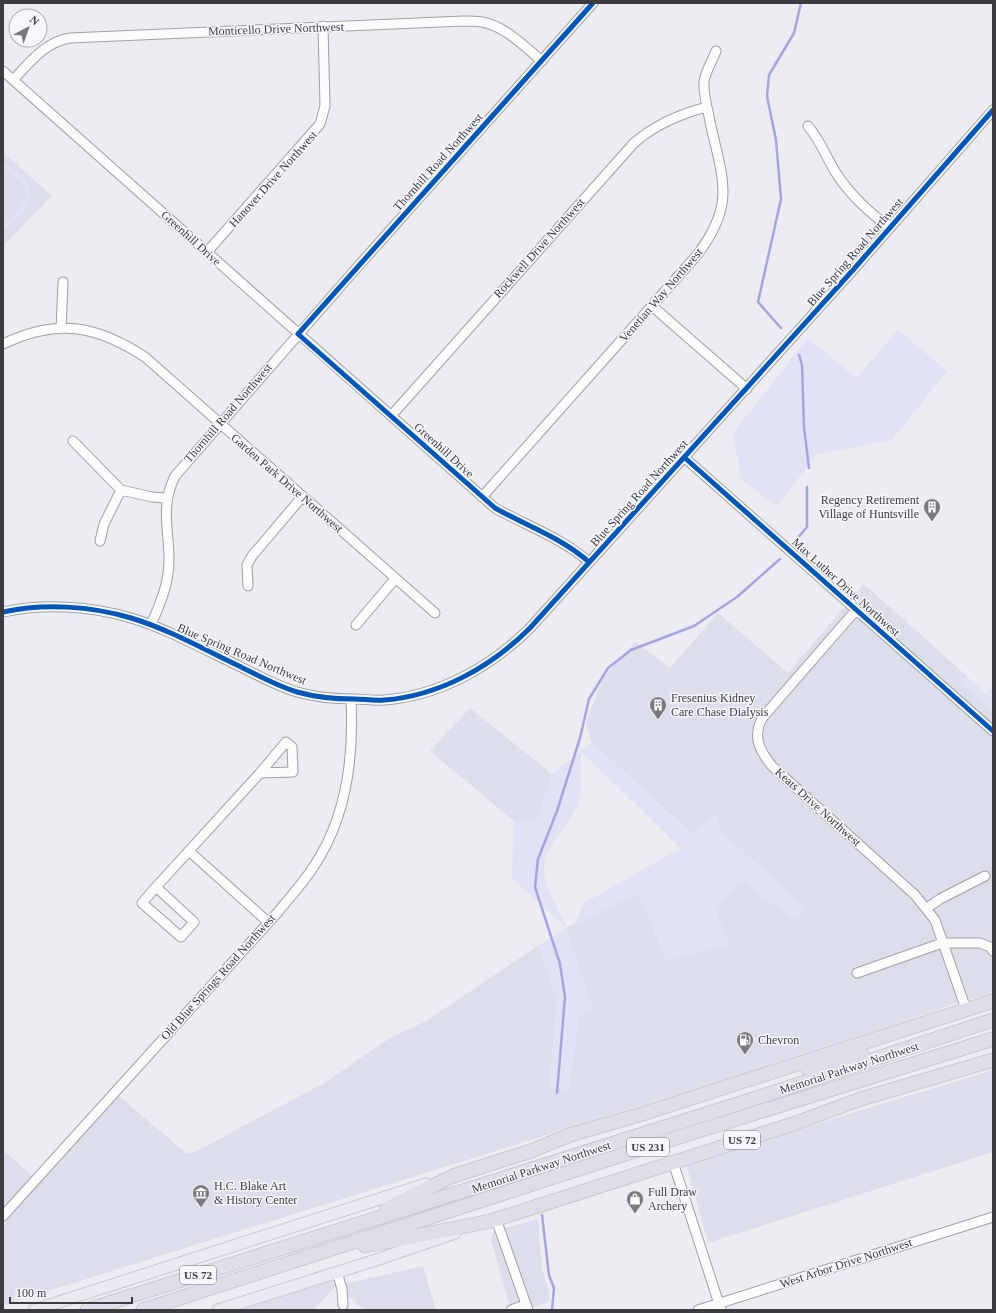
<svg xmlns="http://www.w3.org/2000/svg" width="996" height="1313" font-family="'Times New Roman',serif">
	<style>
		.built { fill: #dddeeb }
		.green { fill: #e0e2f5 }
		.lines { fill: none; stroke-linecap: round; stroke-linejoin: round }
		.stream { stroke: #a5a6dd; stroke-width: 2.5 }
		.minor-casing { stroke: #a0a0a4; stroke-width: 11 }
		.major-casing { stroke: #c9c9cd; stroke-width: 13 }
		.highway-casing { stroke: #c9c9cd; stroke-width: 15 }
		.minor { stroke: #fcfcfd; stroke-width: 9 }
		.major { stroke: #eaeaf3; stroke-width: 11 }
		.highway { stroke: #dedeeb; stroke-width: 13 }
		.cycleway-casing { stroke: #f7f7fe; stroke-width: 8 }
		.cycleway { stroke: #0057b8; stroke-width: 5 }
		.labels { text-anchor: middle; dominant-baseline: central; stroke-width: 3; stroke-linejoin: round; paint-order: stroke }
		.shield { fill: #f7f7fe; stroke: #737379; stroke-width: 1 }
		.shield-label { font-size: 11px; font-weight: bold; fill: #3b3b40 }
		.street-label { font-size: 12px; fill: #3b3b40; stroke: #f7f7fe }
		.poi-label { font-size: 12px; fill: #3b3b40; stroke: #f7f7fe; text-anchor: start }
	</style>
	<rect width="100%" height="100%" fill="#ececf2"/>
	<!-- built -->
	<path class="built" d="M3,152L52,196L3,246Z
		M864,584L967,676L961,683L993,712V993L956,1003L929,1013L748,1072L3,1305V1150L40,1183L119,1096L186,1153L195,1152L324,1083L390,1038L426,1021L539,945L557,1001L549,1089L568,1091L579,1015L592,1008L566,928L638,893L716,910L740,879L794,919L807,909L722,833L716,813L692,834L592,743L586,723L603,678L635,642L670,668L718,613L788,673Z
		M470,708L552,774L537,819L514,821L430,751Z
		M993,1070V1152L708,1243L686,1164Z
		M538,1219L542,1270L549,1290V1302L526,1310H511L491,1240L494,1231Z
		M423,1266L436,1310H364L336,1286L313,1310H234L330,1279L336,1286Z"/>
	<!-- green -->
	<path class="green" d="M3,163C12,168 22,174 27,183C39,205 17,217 3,231V225L22,205L27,196C26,183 13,174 3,168Z
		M898,330L947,371L892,440L817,454L777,506L741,480L733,433L808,338L856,378Z
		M967,676L986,694L993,686V712L960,682Z
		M592,743L691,834L716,813L722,833L807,909L794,919L740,879L716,910L729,945L666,960L638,893L574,924L584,903L681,848L581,752C580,769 583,790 577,806C569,828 545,843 544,867C543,886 559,910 566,927C576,954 583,981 592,1008L579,1015L569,1091L549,1089L557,1001L539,945L566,928L512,878L514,821L537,819L552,774Z"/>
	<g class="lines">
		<!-- stream -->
		<path class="stream" d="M781,328L758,302L781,199L776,140L767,96L769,75L794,33L801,3
			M799,355L802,365L804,427L809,468
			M796,540L807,527V487
			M557,1093L565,997L560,964L535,887L538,859L557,811L580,738L589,699L608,668L631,650L694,626L737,597L780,559
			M542,1215L549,1275L554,1288L552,1310"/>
		<!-- minor casing -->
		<g class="minor-casing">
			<path id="minor" d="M3,71L495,508C527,526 562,538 589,562
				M13,80C30,62 45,42 70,38L463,21C469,21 476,21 482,22C505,26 525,47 542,61
				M808,126C820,140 826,157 836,173C851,196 869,212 890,228
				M207,252L320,124L325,106L323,26
				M652,306L747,389
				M61,329L63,282
				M3,344C57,318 96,325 145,357L435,613
				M391,416L634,143C656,124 679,114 707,107
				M73,441L121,490L152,497L166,498
				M685,458L993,731
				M482,497L697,255C736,204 723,180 710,122C708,109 703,95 704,82C705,72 713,60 716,51
				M100,541L104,524L121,490
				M248,586L247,565L252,556L302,497
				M856,610L763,717C752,736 759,750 772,766L915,895L935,920L966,1009
				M3,612C44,603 91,606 131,618C168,629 205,650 239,666C257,675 277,686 297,692C315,697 335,699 354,699C363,699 374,701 384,700C439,696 491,667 530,628L853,270L993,110
				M151,625C160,604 169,584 169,560C169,528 160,507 175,476L353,272L593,3
				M356,625L395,579
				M189,851L268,922
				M156,887L194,922L181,937L142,903L156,887L260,773L286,742L292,747L293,772L260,773
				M927,908L940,899L985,876
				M857,973L942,943H980L990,947L993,951
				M673,1162L721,1310
				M3,1216L278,912C290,897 304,882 314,866C347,817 354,757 351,699
				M496,1219L528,1310
				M337,1272L342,1289L343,1305
				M511,1310L525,1305
				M698,1310L993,1217"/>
		</g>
		<!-- major casing -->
		<g class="major-casing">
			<path id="major" d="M34,1310L426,1184
				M218,1310L373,1261L455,1233"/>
		</g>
		<!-- highway casing -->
		<g class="highway-casing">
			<path id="highway" d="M807,1068L862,1055
				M387,1208L453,1176L531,1151L570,1135L642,1114L993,1001
				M365,1246L491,1221L793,1124L861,1099L993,1060
				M87,1310L744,1102L993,1020
				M143,1310L650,1146L993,1039"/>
		</g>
		<!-- minor -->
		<use href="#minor" class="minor"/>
		<!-- major -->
		<use href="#major" class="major"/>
		<!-- highway -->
		<use href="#highway" class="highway"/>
		<!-- cycleway casing -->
		<g class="cycleway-casing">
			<path id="cycleway" d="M685,458L993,731
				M589,562C562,538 527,526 495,508L298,334L593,3
				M3,612C44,603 91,606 131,618C168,629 205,650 239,666C257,675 277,686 297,692C315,697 335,699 354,699C363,699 374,701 384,700C439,696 491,667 530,628L853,270L993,110"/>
		</g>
		<!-- cycleway -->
		<use href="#cycleway" class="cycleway"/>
	</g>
	<!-- icons -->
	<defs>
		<g id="building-pin" transform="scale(0.9)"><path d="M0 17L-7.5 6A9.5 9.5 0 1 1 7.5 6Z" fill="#79797e" stroke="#f7f7fe"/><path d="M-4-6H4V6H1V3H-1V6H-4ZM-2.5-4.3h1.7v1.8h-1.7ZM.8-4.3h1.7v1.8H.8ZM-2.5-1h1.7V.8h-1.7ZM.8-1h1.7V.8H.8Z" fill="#fff"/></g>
		<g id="fuel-pin" transform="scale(0.9)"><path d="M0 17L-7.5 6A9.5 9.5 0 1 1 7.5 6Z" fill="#79797e" stroke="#f7f7fe"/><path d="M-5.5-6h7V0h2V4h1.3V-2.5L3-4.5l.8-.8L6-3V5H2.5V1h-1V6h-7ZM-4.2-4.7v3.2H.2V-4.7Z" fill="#fff"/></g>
		<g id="museum-pin" transform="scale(0.9)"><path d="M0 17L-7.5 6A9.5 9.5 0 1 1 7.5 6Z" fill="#79797e" stroke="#f7f7fe"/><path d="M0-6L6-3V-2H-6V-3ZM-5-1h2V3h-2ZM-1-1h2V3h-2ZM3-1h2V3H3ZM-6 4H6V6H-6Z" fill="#fff"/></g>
		<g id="shop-pin" transform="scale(0.9)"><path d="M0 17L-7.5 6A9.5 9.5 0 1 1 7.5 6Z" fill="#79797e" stroke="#f7f7fe"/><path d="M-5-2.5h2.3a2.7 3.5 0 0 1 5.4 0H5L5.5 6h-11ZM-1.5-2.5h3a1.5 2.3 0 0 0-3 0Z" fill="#fff"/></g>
	</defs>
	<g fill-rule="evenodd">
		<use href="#building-pin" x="932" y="507"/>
		<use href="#building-pin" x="658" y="705"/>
		<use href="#fuel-pin" x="745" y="1040"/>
		<use href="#museum-pin" x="201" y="1193"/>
		<use href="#shop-pin" x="635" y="1199"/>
	</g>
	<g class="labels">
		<!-- shield labels -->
		<g class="shield">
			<rect x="724" y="1131" width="36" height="18" rx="3"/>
			<rect x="627" y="1138" width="42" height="18" rx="3"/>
			<rect x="180" y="1266" width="36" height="18" rx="3"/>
		</g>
		<g class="shield-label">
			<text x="742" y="1140">US 72</text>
			<text x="648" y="1147">US 231</text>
			<text x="198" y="1275">US 72</text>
		</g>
		<!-- street labels -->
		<g class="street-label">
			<text transform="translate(276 29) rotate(-2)">Monticello Drive Northwest</text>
			<text transform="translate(438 162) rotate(-48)">Thornhill Road Northwest</text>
			<text transform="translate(273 179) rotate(-48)">Hanover Drive Northwest</text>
			<text transform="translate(191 238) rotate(42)">Greenhill Drive</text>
			<text transform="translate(539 248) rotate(-48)">Rockwell Drive Northwest</text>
			<text transform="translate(855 252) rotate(-49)">Blue Spring Road Northwest</text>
			<text transform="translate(661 295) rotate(-49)">Venetian Way Northwest</text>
			<text transform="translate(228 413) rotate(-49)">Thornhill Road Northwest</text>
			<text transform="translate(444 450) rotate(42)">Greenhill Drive</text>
			<text transform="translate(287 483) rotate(41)">Garden Park Drive Northwest</text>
			<text transform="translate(639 493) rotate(-48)">Blue Spring Road Northwest</text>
			<text transform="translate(846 587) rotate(42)">Max Luther Drive Northwest</text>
			<text transform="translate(242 654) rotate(23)">Blue Spring Road Northwest</text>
			<text transform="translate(818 807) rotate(42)">Keats Drive Northwest</text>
			<text transform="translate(218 977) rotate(-48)">Old Blue Springs Road Northwest</text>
			<text transform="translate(849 1068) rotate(-18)">Memorial Parkway Northwest</text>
			<text transform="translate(541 1167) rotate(-18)">Memorial Parkway Northwest</text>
			<text transform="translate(846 1263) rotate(-18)">West Arbor Drive Northwest</text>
		</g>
		<!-- poi labels -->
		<g class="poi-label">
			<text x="919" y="500" text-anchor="end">Regency Retirement<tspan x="919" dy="14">Village of Huntsville</tspan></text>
			<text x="671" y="698">Fresenius Kidney<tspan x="671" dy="14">Care Chase Dialysis</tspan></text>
			<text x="758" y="1040">Chevron</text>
			<text x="214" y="1186">H.C. Blake Art<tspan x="214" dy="14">&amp; History Center</tspan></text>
			<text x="648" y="1192">Full Draw<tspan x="648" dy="14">Archery</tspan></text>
		</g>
	</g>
	<!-- border -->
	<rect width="996" height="1313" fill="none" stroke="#3b3b40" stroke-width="8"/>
	<!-- north arrow -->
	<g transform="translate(28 28) rotate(41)"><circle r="19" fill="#f7f7fe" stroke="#acacb2"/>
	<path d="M0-3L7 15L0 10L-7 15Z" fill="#79797e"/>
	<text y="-6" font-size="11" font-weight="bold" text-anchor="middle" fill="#3b3b40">N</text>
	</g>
	<!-- scale -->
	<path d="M10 1297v6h122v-6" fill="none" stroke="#3b3b40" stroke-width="2"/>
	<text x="16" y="1297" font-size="12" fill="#3b3b40" stroke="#f7f7fe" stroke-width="3" paint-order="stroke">100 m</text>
</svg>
